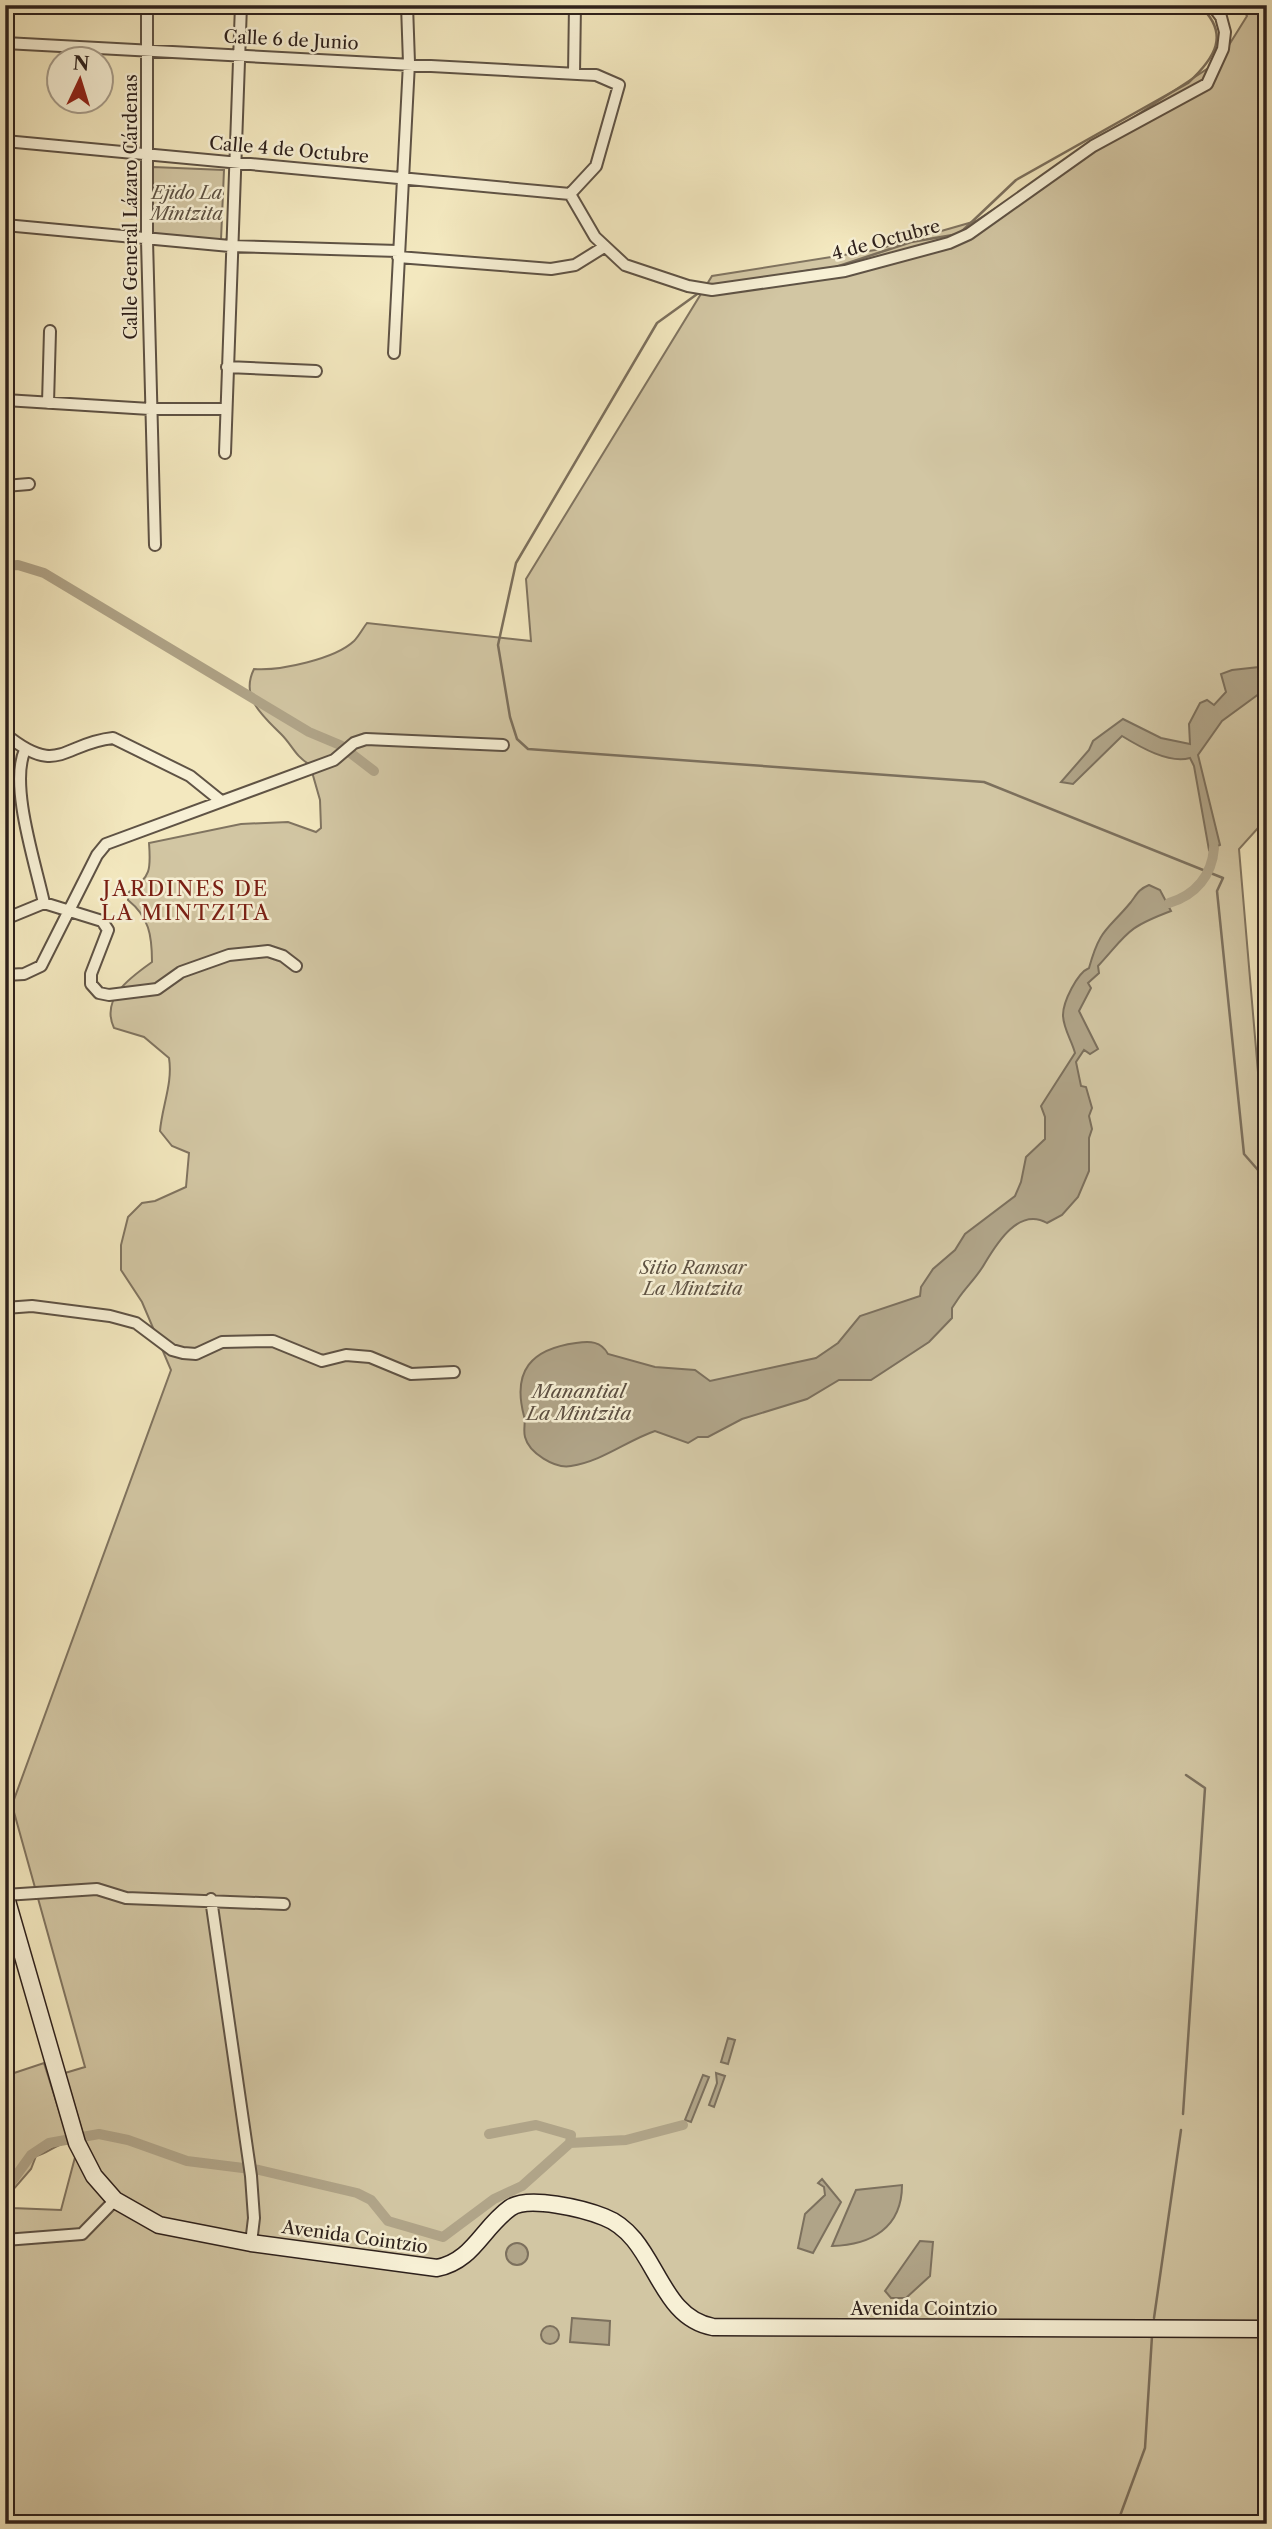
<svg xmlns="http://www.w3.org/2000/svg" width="1272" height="2529" font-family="'Libre Caslon Text',serif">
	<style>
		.green { fill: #d2c6a3; stroke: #807460; stroke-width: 2 }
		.water { fill: #b0a488; stroke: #7c705d; stroke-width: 2 }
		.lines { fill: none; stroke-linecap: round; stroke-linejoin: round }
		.stream { stroke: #7c705d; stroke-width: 2.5 }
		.canal { stroke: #b0a488; stroke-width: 10 }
		.minor-casing { stroke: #5f5345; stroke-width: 14 }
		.secondary-casing { stroke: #2e211c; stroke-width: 19 }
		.minor { stroke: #f7f0d5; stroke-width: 10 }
		.secondary { stroke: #f7f0d5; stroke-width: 16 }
		.labels { text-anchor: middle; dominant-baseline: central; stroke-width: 5; stroke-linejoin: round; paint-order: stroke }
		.street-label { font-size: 18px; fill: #2e211c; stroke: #f7f0d5 }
		.park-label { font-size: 18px; font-style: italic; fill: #5f5344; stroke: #f7f0d5 }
		.water-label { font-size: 19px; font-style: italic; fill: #5c4f42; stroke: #f7f0d5 }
		.quarter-label { font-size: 21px; letter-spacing: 2px; fill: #7a1f14; stroke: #f7f0d5 }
	</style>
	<rect width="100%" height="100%" fill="#f3e8bf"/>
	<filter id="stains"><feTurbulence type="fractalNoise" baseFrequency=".00286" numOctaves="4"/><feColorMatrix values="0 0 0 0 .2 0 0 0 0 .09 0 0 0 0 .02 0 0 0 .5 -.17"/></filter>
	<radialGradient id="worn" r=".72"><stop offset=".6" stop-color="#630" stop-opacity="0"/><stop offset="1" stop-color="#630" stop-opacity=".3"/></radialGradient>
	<!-- green -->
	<path class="green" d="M1240,5H1267V818L1239,849L1263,1131L1267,1134V2524H5V2076L44,2063L69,2142C54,2145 49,2153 36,2156L31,2169L11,2192L12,2208L61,2210L82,2131L65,2073L85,2067L12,1805L171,1370L142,1302L121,1270V1245L128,1217L142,1203L155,1201L186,1187L189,1153L172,1146L160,1131C162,1106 173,1083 169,1058L144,1037L114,1028C100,998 131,977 152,962C152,935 149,917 128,900L129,892C151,877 151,869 149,843L241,824L288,822L316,832L321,828L320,800L310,765C294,755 293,746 281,734C262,715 240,697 254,669C280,671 335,659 354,641C359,636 363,628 367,623L531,641L526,579L712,276L875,250L976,221L1219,61L1247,16Z
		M153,167L224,170L221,240L150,236Z"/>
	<!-- water -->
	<path class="water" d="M1267,655V688L1222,721L1198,755L1220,845L1209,850L1194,766L1190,758C1169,764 1140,747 1122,736L1073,784L1061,782L1089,750L1093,741L1123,719L1161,738L1190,744L1189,724L1200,703L1207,700L1214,705L1226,692L1221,674L1232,670L1259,667Z
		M1149,885L1160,890L1171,911C1126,928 1129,932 1098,966L1099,973L1088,983L1091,988L1079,1011L1098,1049L1090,1054L1084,1050L1076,1062L1081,1086L1086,1087L1092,1108L1089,1116L1092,1129L1089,1138V1171L1078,1197L1062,1215L1047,1223C1019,1207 997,1243 985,1263C978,1276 966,1287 958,1299L952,1308V1318L929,1342L871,1380H839L807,1399L742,1419L708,1437H698L688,1443L655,1431C626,1441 603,1461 571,1466C555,1469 529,1453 525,1437C523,1430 526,1422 524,1416C512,1371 531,1349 576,1343C590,1341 601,1341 608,1354L655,1367L695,1370L710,1381L816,1358L838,1343L860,1316L920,1296L921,1287L933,1269L955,1250L965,1234L1015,1196L1021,1182L1026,1157L1045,1139V1117L1041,1106L1075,1053C1072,1041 1063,1028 1063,1015C1063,1002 1077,973 1089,968C1100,928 1107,931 1131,902C1137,894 1139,889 1149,885Z
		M728,2038L735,2040L728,2064L721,2062Z
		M716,2073L725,2076L714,2107L709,2105L717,2083Z
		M703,2075L709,2077L691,2122L685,2120Z
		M822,2179L841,2202L813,2253L798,2248L805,2214L825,2195L824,2187L818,2183Z
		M902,2185C902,2228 871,2245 832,2246L856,2190Z
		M920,2241L933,2242L930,2276L906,2298H891L885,2291Z
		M506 2254a11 11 0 1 1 22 0a11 11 0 1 1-22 0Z
		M572,2318L610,2321L609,2345L570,2342Z
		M541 2335a9 9 0 1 1 18 0a9 9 0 1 1-18 0Z"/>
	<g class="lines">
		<!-- stream -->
		<path class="stream" d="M833,268L911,242L959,234L1016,180L1188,83C1215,58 1231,34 1199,5
			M713,286L813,270
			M700,292L657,323L516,563L498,645L510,717L517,739L528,749L984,782L1223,878L1217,891L1244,1154L1258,1170L1267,1175
			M1183,2114L1205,1788L1186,1775
			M1154,2318L1181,2130
			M1117,2524L1145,2448L1152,2336"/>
		<!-- canal -->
		<path class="canal" d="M5,566L18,565L44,573L309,732L340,745L374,771
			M1169,903C1196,895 1212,875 1214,848
			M570,2143L626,2140L683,2125
			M5,2191L31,2155L49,2143L99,2134L128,2140L187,2161L259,2170L357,2193L371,2200L388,2221L443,2237L494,2199L522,2186L570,2143L571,2135L536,2125L489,2134"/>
		<!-- minor casing -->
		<g class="minor-casing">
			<path id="minor" d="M147,5V240L155,545
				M5,43L596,75L619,85L596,166L570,194
				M574,74L575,5
				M5,141L570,194
				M570,194L595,237L625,265L688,286L712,290L845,271L949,243L969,234L1093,146L1207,84L1223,49L1225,32L1221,17L1212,5
				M5,225L230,246L398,251
				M398,257L551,269L575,265L604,247
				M394,353L409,63L407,5
				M227,367L316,371
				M5,400L150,409H226
				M48,403L50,331
				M225,453L241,5
				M5,486L29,484
				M5,734C59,778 63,743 113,738L190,776L221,801
				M25,750C9,785 36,865 44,903
				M5,919L44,903L102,921L108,930L91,974V984L99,993L109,995L157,989L181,972L229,955L268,951L283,956L296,966
				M5,975L24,974L41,966L97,855L106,844L334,760L354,743L366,739L503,745
				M5,1308L32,1306L110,1316L136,1323L172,1350L183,1353L196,1354L222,1342L273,1341L322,1361L346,1355L370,1357L411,1374L454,1372
				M5,1895L97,1889L126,1898L284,1904
				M211,1899L251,2176L254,2218L251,2243
				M5,2240L82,2234L115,2200"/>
		</g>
		<!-- secondary casing -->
		<g class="secondary-casing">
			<path id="secondary" d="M5,1894L77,2143L94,2176L115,2200L159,2225L251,2243L437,2268C473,2261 482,2228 510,2208C528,2195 584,2209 604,2217C657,2237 656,2317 713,2327L1267,2329"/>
		</g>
		<!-- minor -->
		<use href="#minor" class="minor"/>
		<!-- secondary -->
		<use href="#secondary" class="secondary"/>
	</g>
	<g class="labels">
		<!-- street labels -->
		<g class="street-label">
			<text transform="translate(291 40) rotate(3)">Calle 6 de Junio</text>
			<text transform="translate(289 150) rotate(5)">Calle 4 de Octubre</text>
			<text transform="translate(131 207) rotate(-90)">Calle General Lázaro Cárdenas</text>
			<text transform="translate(886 240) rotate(-15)">4 de Octubre</text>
			<text transform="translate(355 2237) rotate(8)">Avenida Cointzio</text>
			<text x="924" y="2309">Avenida Cointzio</text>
		</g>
		<!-- park labels -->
		<g class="park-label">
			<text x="187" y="193">Ejido La<tspan x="187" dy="21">Mintzita</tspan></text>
			<text x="693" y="1268">Sitio Ramsar<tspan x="693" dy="21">La Mintzita</tspan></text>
		</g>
		<!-- water labels -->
		<g class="water-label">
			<text x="579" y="1391">Manantial<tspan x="579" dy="22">La Mintzita</tspan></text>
		</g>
		<!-- quarter labels -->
		<g class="quarter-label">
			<text x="186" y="888">JARDINES DE<tspan x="186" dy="24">LA MINTZITA</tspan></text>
		</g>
	</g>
	<!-- margin -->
	<rect width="1272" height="2529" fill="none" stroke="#f3e8bf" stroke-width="28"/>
	<rect x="7" y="7" width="1258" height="2515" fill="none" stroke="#2e211c" stroke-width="3.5"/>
	<rect x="14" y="14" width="1244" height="2501" fill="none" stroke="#2e211c" stroke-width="2"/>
	<!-- north arrow -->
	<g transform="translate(80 80) rotate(4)"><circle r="33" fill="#f7f0d5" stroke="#a79d8b" stroke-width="2"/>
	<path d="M0-5L12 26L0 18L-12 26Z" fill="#8f2418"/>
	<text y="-10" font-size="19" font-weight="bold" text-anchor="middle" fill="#2e211c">N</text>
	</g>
	<rect width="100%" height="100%" filter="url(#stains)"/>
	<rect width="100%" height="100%" fill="url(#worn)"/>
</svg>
